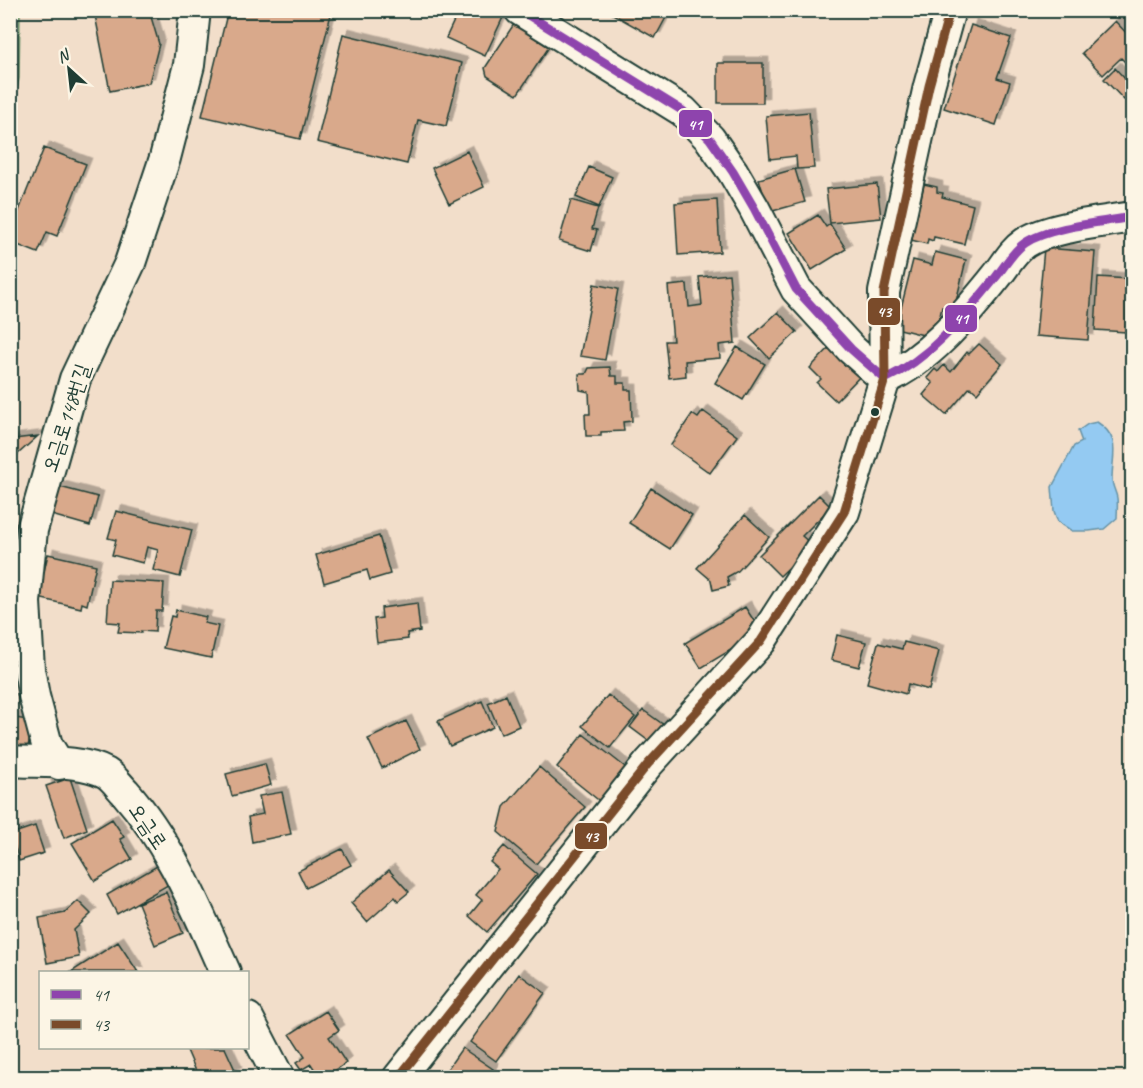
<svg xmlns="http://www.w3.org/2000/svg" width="1143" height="1088" font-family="Caveat,'Poor Story',sans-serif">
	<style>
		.green { fill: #bae4a1; stroke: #6c906a; stroke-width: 1.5 }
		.water { fill: #94caf2; stroke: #6592a6; stroke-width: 1.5 }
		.building { fill: #d9a98b; stroke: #1f3d34; stroke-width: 1.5; filter: url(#shadow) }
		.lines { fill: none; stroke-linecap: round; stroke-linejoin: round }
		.street-casing { stroke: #1f3d34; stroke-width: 34 }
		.street { stroke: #fcf5e5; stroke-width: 30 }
		.bus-1-casing { stroke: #fcf5e5; stroke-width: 14 }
		.bus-2-casing { stroke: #fcf5e5; stroke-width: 14 }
		.bus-1 { stroke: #8e44ad; stroke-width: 9 }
		.bus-2 { stroke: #7a4b2a; stroke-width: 9 }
		.bus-dot { fill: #1f3d34; stroke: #fcf5e5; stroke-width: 2 }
		.labels { text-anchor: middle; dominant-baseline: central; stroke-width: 4.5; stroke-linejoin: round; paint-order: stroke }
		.street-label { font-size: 21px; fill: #1f3d34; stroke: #fcf5e5 }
		.line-badge { stroke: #fcf5e5; stroke-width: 2 }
		.badge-label { font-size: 16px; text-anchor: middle; font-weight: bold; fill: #fff }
	</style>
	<defs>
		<filter id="shadow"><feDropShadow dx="5.5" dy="-5.5" stdDeviation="0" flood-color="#0004"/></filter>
	</defs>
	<rect width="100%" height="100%" fill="#f2deca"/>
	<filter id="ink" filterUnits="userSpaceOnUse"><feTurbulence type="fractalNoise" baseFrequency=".0167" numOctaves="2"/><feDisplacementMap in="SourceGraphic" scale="12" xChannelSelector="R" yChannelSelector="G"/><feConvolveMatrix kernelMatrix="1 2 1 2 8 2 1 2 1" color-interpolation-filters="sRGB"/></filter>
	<g filter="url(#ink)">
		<!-- green -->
		<path class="green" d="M11,10L20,11L19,78L11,123Z"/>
		<!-- water -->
		<path class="water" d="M1097,422C1122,438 1112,455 1112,479C1112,486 1116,492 1117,498C1118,505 1117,512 1117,518L1104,529L1089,531H1072L1058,522L1054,511L1052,487L1074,446L1082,442L1078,431L1088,424Z"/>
		<!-- building -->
		<path class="building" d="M94,10H149L159,44L149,83L110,91Z
			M228,10H332L300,139L202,116Z
			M459,10H500L505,13L485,56L446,38Z
			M610,10H670L655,38L609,12Z
			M1115,21L1132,39V69L1121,58L1103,75L1082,53Z
			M514,24L549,47L517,95L487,76L485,68Z
			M971,25L1011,38L997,78L1010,82L996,125L944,108Z
			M343,34L462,63L446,126L418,120L407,164L317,142Z
			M718,63H763V103H718Z
			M1115,68L1126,80L1132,74V93L1124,100L1104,79Z
			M809,112L814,168L797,169L796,156L770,159L766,116Z
			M44,148L86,164L57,236L47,232L38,253L10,242V233Z
			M467,151L484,187L449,204L432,168Z
			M589,167L612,177L599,207L576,197Z
			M795,169L805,202L769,212L759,179Z
			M877,184L881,218L830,223L826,189Z
			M924,184L937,187V192L943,193L942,197L973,205L964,244L934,237L933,241L928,239L927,244L911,240Z
			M571,200L598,208L592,229L597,230L591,251L559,241Z
			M717,200L720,252L678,255L675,203Z
			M818,215L826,227L830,224L846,249L812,270L789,233Z
			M1044,248L1095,252L1088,340L1036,336Z
			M935,252L966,260L954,310L942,307L935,338L896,328L913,260L932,265Z
			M729,274L735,343L719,345L720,358L685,361L686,376L669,378L665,341H673L668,286L687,284L689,307L702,305L699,277Z
			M1098,277L1129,279L1126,332L1095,330Z
			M594,284L618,289L605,360L580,356Z
			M778,312L797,332L769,358L750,338Z
			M836,341L866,370L836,401L817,383L821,379L810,368Z
			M979,344L1002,364L977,393L970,387L946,415L923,395L933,383L927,378L935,369L938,372L944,365L951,372L967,352L969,354Z
			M737,347L765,364L743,400L715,383Z
			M610,367L611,376H617V383H625V390H631L632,421L623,422L624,431L601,432V436H586L585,414H590L589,392L580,390L579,374H586L589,368Z
			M703,411L737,436L710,473L671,445L692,414L698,418Z
			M38,436L10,461V443L14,439Z
			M56,486L98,497L90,526L48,514Z
			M651,488L692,515L670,549L629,523Z
			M819,495L831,507L802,536L812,545L780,576L759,555Z
			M116,511L192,530L180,577L153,570L158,550L147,547L143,563L112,555L116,540L108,538Z
			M745,515L769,537L738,571L727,577L729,586L713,590L711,580L697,568Z
			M10,527L17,529L10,547Z
			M379,536L390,574L370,580L367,570L324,583L316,555Z
			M48,554L96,565L87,605L82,603L81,608L38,598Z
			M110,580L164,583L162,611H156L155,632L141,631L142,633L118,632L120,623L107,622Z
			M417,603L420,631L407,633L408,639L377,643L374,619L382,618L381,608Z
			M745,607L758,627L744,642L701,668L685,643Z
			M176,610L206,617L204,623L218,626L211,658L163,648L171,616L175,617Z
			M837,635L866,642L859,667L831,660Z
			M904,642L939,651L929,690L908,684L906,694L867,683L878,643L902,649Z
			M506,695L519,726L501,734L488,703Z
			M608,695L635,717L610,748L582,726Z
			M482,701L493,727L450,746L438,721Z
			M643,710L668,728L654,745L630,727Z
			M10,717L33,721L27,752L10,749Z
			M406,721L420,749L382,768L368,739Z
			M583,734L629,770L602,803L557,767Z
			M265,764L271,785L232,796L226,774Z
			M539,767L585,807L536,864L498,832L504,807Z
			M70,778L87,829L64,838L46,786Z
			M282,792L291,834L252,842L248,817L263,814L259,796Z
			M112,819L124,837L120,839L132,859L95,881L72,843Z
			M35,826L44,853L19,861L11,834Z
			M504,846L537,874L487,932L469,916L482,900L476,895L498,869L490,862Z
			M342,849L351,865L306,888L298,871Z
			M164,862L175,881L117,914L107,895Z
			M389,870L409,892L398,901L395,897L367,922L351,903Z
			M166,892L183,933L155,945L138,903Z
			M78,901L91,914L74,930L79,957L47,963L39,918L65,913Z
			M118,942L138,972H71Z
			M519,974L545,993L496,1061L470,1042Z
			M326,1011L339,1030L329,1037L346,1063L324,1078H320L311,1064L301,1070L296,1063L305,1057L290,1034Z
			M186,1048H225L236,1072L224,1078H199Z
			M462,1048L493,1069L488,1078H441Z"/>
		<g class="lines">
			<!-- street casing -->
			<g class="street-casing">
				<path id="street" d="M520,10L683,111L710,139L733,172L754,208L796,289L851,349L885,379C931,358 964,316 996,277C1006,265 1012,252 1025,243C1049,227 1104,222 1132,217
					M10,761C39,763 81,759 106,773C113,777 119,786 125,792C171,844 197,910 225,972
					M59,764L47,745L34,696L29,669L25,602L32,530L75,379L130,263L165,158L189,65L195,10
					M248,1018L279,1078
					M398,1078L648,764L761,641L844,512L885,379L884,292L929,86L950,10"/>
			</g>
			<!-- street -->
			<use href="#street" class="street"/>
			<!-- bus-1 casing -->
			<g class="bus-1-casing">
				<path id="bus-1" d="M520,10L683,111L710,139L733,172L754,208L796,289L851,349L885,379C931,358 964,316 996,277C1006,265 1012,252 1025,243C1049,227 1104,222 1132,217"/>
			</g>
			<!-- bus-2 casing -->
			<g class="bus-2-casing">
				<path id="bus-2" d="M398,1078L648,764L761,641L844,512L885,379L884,292L929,86L950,10"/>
			</g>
			<!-- bus-1 -->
			<use href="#bus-1" class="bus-1"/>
			<!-- bus-2 -->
			<use href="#bus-2" class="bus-2"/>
		</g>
	</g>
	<!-- markers -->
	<circle class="bus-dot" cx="875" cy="412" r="5"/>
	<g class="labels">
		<!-- street labels -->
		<g class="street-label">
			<text transform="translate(66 418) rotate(-72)">오금로148번길</text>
			<text transform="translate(148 826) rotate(56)">오금로</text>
		</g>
	</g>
	<g class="line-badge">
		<rect x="678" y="109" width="35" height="29" rx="6" fill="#8e44ad"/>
		<rect x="867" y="297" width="34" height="29" rx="6" fill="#7a4b2a"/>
		<rect x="944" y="304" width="34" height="29" rx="6" fill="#8e44ad"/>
		<rect x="574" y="822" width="34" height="28" rx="6" fill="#7a4b2a"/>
	</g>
	<g class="badge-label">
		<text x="695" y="130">41</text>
		<text x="884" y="317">43</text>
		<text x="961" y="324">41</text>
		<text x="591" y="842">43</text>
	</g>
	<!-- margin -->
	<rect width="1143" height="1088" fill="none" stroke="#fcf5e5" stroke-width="36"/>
	<rect x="18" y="18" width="1107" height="1052" fill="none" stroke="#1f3d34" stroke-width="2" filter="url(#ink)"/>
	<!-- legend -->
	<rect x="39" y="971" width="210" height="78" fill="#fcf5e5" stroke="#a4ab9e" stroke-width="1.5"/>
	<rect x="51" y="990" width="30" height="9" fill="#8e44ad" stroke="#a4ab9e" stroke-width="1.5"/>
	<text x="93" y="1001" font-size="18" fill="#1f3d34">41</text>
	<rect x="51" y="1020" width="30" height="9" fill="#7a4b2a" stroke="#a4ab9e" stroke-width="1.5"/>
	<text x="93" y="1031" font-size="18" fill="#1f3d34">43</text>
	<!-- north arrow -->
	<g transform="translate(69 69) rotate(333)" stroke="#fcf5e5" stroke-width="4.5" paint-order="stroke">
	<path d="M0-4.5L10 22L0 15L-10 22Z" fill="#1f3d34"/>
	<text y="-9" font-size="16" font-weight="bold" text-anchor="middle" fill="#1f3d34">N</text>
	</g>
</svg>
